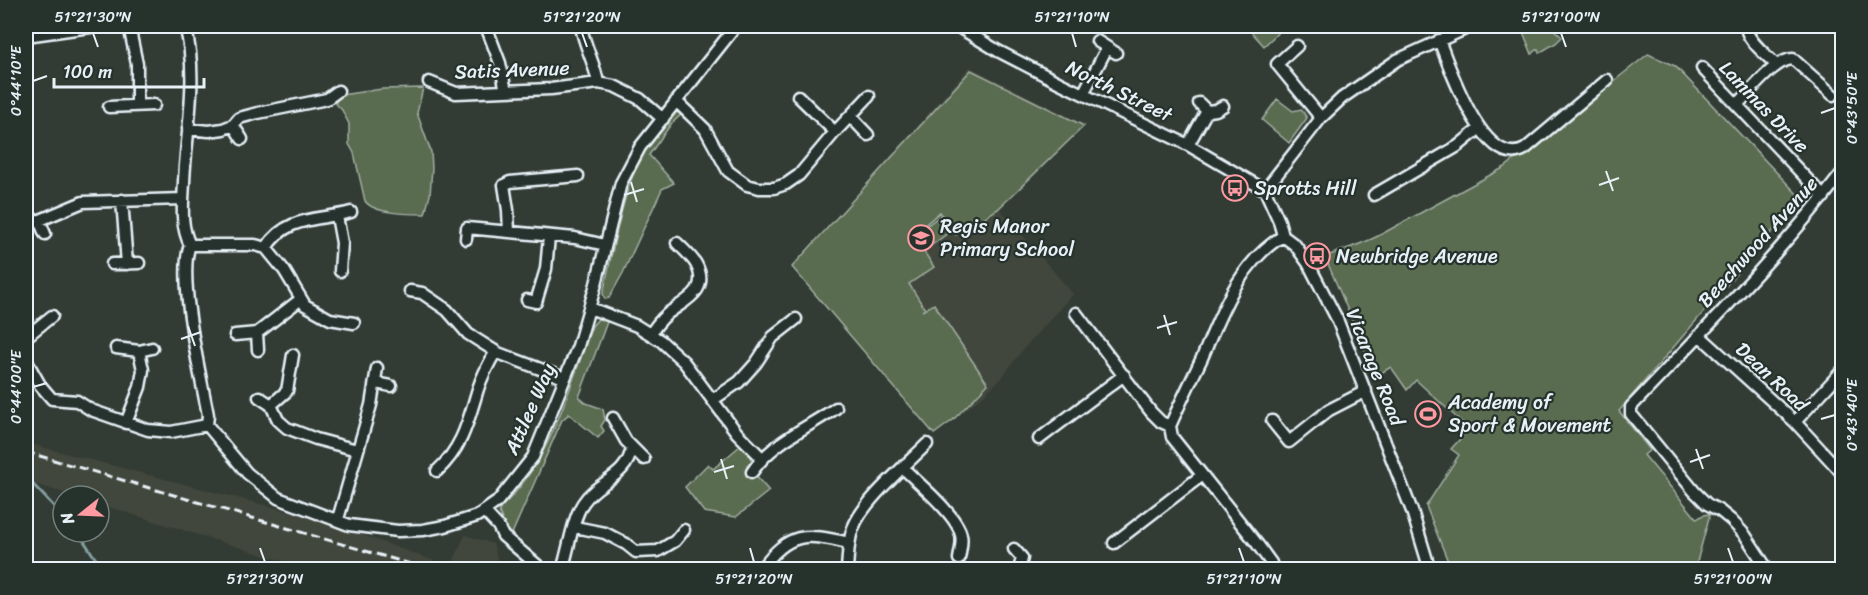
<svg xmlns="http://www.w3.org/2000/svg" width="1868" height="595" font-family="Sriracha,sans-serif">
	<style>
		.built { fill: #42473c }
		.green { fill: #5a6c4f; stroke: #a1aea4; stroke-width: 1.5 }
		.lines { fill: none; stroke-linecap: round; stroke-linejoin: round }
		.stream { stroke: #849ea0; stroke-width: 3 }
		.minor-casing { stroke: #e8f1f8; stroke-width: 15 }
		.minor { stroke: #26332d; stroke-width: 10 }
		.rail { stroke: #e8f1f8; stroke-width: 3; stroke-dasharray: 9 4.5; stroke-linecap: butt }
		.ticks { fill: none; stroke: #e8f1f8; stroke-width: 2 }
		.labels { text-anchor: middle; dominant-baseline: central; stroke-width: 4.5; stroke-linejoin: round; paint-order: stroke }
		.street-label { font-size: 20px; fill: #e8f1f8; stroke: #26332d }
		.poi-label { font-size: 20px; fill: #e8f1f8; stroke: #26332d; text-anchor: start }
		.neatline { fill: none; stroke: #e8f1f8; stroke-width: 2 }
		.ticks-label { font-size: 15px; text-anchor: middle; fill: #e8f1f8 }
	</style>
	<rect width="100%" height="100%" fill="#333c34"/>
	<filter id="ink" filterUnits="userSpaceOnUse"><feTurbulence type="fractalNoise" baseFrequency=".0167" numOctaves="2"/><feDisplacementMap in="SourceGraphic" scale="12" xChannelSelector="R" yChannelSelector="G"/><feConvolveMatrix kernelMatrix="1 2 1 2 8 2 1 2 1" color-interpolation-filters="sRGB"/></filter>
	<g filter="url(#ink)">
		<!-- built -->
		<path class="built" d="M970,67L1086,125L1000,209L1073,294L1025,347L1002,377L984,395L935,435L792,267Z
			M26,443L321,520L451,567L465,535L493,544L500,569H309L99,504V496H73L26,481Z"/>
		<!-- green -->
		<path class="green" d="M1246,26H1285L1264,46Z
			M1533,26H1550L1562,37L1556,43L1539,53L1538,49L1532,54L1523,32L1533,29Z
			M1648,54L1675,66L1801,198L1619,411L1650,450L1644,455L1697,519L1703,515L1710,514L1695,569H1451L1426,506L1459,455L1451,449L1469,429L1416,380L1407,390L1391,367L1376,376L1325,257C1343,249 1361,245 1378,236L1505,167Z
			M971,70L1084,126L998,209L956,235L952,230L928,248L917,233L941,215L949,226L940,212L913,235L934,267L909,284L925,309L922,311L934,304L988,384L953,420L934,434L792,267Z
			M423,88L417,113L431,152L432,168L430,195L425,214C409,214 374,214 365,201L354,153L349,144V124L342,110L335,103L341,95L382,89Z
			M1277,99L1293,111L1301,109L1307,118L1289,143L1262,120Z
			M678,109L683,113L671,124L649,155L674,183L662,189L623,273L609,298L605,299L603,294C613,251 620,205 637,165C646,144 664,126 678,109Z
			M598,319H605L607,322L579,397L586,403L603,409L605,420L601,426L604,431L598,438L569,414L562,420L511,536L506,529L499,512L501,507C550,463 570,387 592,326Z
			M741,445L753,460L747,466L769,491L736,517L704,512L685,487L708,464L713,469Z"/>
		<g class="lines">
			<!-- stream -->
			<path class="stream" d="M26,477L63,516
				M78,532L103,570"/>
			<!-- minor casing -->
			<g class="minor-casing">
				<path id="minor" d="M129,26L137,64V105
					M185,26C199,76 186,131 184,182C183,204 180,225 190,245C177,277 201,377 208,415L207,425L247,473L278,498L349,525L398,531L423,530L445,526L477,516L497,502L533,457L578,346L596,284L621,183L640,147L736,26
					M486,26L500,63L506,91
					M957,26L998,51L1060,83L1188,145L1265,190L1279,221L1283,236L1295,245L1308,263L1337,319L1412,511L1430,570
					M1746,26C1746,40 1767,55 1776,65
					M581,27C585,47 595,64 598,83
					M186,30L203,26
					M26,36L97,26
					M1439,40C1449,66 1484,172 1525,149L1607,80
					M1097,41L1116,53
					M1297,46L1277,64L1321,118
					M1702,68L1824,197
					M429,82L456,93L551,89L598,83L614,86L640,99L663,119
					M1083,94L1107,48
					M798,96L835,132
					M676,101L705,129L728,171L747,185L759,188H774L786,184L799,175L835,132L869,96
					M1737,105C1750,92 1775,59 1793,59L1833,95
					M109,107L154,105
					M1207,111L1216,110L1223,106
					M851,117L868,135
					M233,125L242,139
					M188,129L209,131L223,129L233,125L239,118L258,113L327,99L338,91
					M1188,145L1207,111L1199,103
					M1265,190L1321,118L1342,98L1397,60L1472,26
					M1374,195L1458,146L1480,128
					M122,200L127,264
					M337,216L342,243L340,271
					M39,220L45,234
					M26,226L83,202L183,199
					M509,232L508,210L504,185L510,182L578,176
					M466,239L467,228L575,238L605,245
					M190,245H255L266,248L284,270L305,305L330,319L354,323
					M266,248C287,215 318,221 351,212
					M112,264L139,263
					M410,291L422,293L447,310L468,334L498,353L564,378
					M527,300L536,302L546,269L549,237
					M590,308L637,326L661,341L684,362L737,433L762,458
					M1076,313L1151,412L1161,422L1170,426L1172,437L1258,545L1271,563L1273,570
					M257,333L301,299
					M651,333C657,324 664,315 674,309C690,298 709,288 696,264C692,257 683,249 677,243
					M235,335L257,333L258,350
					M1699,335L1795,422L1842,473
					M26,337L52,316
					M116,348L139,351L152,348
					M26,360L40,385L52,399L77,401L91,410L148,430L171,432L207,425
					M376,383L391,386
					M259,397L271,405L278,420L287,428L316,439L357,450
					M714,399L739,382L756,363L773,337L796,319
					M271,405L287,391L293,355
					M613,418L626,441L644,459
					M1272,421L1289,442L1329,410L1366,391
					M1795,422L1842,371
					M126,423L140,387L143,370L139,351
					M1170,426C1180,403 1191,381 1202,358C1221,314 1239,262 1283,236
					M1039,439L1124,375
					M903,468C918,483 957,515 961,535C963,542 960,552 959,559
					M437,471C463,447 468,421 478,389C482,376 489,363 496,351
					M752,472C772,442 807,428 836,408
					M484,511L498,526L503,536L543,570
					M338,519L371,405L377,368
					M575,527L605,533L626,544L636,552L658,551L675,541L684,530
					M1114,543L1201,476
					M1014,549L1022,558L1019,570
					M562,570C569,549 572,520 583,503C598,480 626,479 632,448
					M760,570C790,531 804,533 849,543
					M847,570C848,556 848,541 853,528C864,500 905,466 927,444
					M1768,570L1745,535L1731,520L1720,511L1707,504L1694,491L1631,414V407C1703,331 1778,256 1842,173"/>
			</g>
			<!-- minor -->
			<use href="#minor" class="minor"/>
			<!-- rail -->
			<path class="rail" d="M26,452L431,570"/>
		</g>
	</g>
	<!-- ticks -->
	<path class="ticks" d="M93,33L98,47M582,33L587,47M1072,33L1076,47M1561,33L1566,47M33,81L47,76M1821,113L1835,108M1606,171L1613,191M631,182L637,202M1599,185L1619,178M624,195L644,189M1164,315L1170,335M188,326L195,346M1157,328L1177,322M181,339L201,332M33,387L47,383M1821,419L1835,415M1696,449L1703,469M721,459L727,479M1690,462L1710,455M714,472L734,466M260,548L265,562M750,548L754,562M1239,548L1244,562M1728,548L1733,562"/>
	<!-- icons -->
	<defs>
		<g id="bus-ring" transform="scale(1.35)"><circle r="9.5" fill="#26332d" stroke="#ff9aa2" stroke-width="1.5"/><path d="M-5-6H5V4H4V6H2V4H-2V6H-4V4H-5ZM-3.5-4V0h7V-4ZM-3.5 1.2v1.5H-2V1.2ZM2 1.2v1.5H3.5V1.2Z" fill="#ff9aa2"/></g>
		<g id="school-ring" transform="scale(1.35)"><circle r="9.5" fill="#26332d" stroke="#ff9aa2" stroke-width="1.5"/><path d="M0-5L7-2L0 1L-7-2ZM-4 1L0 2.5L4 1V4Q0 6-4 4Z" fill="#ff9aa2"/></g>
		<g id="stadium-ring" transform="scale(1.35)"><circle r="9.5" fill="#26332d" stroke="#ff9aa2" stroke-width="1.5"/><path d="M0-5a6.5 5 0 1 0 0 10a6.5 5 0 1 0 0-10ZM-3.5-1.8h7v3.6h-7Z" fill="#ff9aa2"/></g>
	</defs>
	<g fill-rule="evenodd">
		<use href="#bus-ring" x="1235" y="188"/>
		<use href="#school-ring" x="921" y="238"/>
		<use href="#bus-ring" x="1317" y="256"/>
		<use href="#stadium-ring" x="1428" y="414"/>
	</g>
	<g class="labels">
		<!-- street labels -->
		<g class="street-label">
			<text transform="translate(512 70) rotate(-2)">Satis Avenue</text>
			<text transform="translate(1119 91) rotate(26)">North Street</text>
			<text transform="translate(1764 107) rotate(46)">Lammas Drive</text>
			<text transform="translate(1758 242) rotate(-48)">Beechwood Avenue</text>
			<text transform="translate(1375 367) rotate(68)">Vicarage Road</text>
			<text transform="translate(1772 377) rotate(43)">Dean Road</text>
			<text transform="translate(530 409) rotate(-66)">Attlee Way</text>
		</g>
		<!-- poi labels -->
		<g class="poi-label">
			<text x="1254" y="188">Sprotts Hill</text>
			<text x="940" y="226">Regis Manor<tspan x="940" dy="23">Primary School</tspan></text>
			<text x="1336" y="256">Newbridge Avenue</text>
			<text x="1448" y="402">Academy of<tspan x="1448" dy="23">Sport &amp; Movement</tspan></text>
		</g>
	</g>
	<!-- margin -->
	<rect width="1868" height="595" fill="none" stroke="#26332d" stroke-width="66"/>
	<!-- north arrow -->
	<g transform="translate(81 514) rotate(252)"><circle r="28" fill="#26332d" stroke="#747f7e" stroke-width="1.5"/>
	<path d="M0-4.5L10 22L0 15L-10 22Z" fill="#ff9aa2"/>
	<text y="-9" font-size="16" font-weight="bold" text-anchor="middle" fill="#e8f1f8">N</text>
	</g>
	<!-- scale -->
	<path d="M54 78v9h150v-9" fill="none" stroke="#e8f1f8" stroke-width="3"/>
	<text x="63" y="78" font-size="18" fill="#e8f1f8" stroke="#26332d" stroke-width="4.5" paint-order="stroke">100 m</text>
	<rect x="33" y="33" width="1802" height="529" class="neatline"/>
	<g class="ticks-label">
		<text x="93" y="22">51°21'30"N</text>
		<text x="582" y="22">51°21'20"N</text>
		<text x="1072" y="22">51°21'10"N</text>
		<text x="1561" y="22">51°21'00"N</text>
		<text transform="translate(16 81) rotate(-90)" y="5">0°44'10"E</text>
		<text transform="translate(1852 108) rotate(-90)" y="5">0°43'50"E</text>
		<text transform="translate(16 387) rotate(-90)" y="5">0°44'00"E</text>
		<text transform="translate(1852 415) rotate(-90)" y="5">0°43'40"E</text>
		<text x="265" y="584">51°21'30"N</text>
		<text x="754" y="584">51°21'20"N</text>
		<text x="1244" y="584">51°21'10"N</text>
		<text x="1733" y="584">51°21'00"N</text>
	</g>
</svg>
